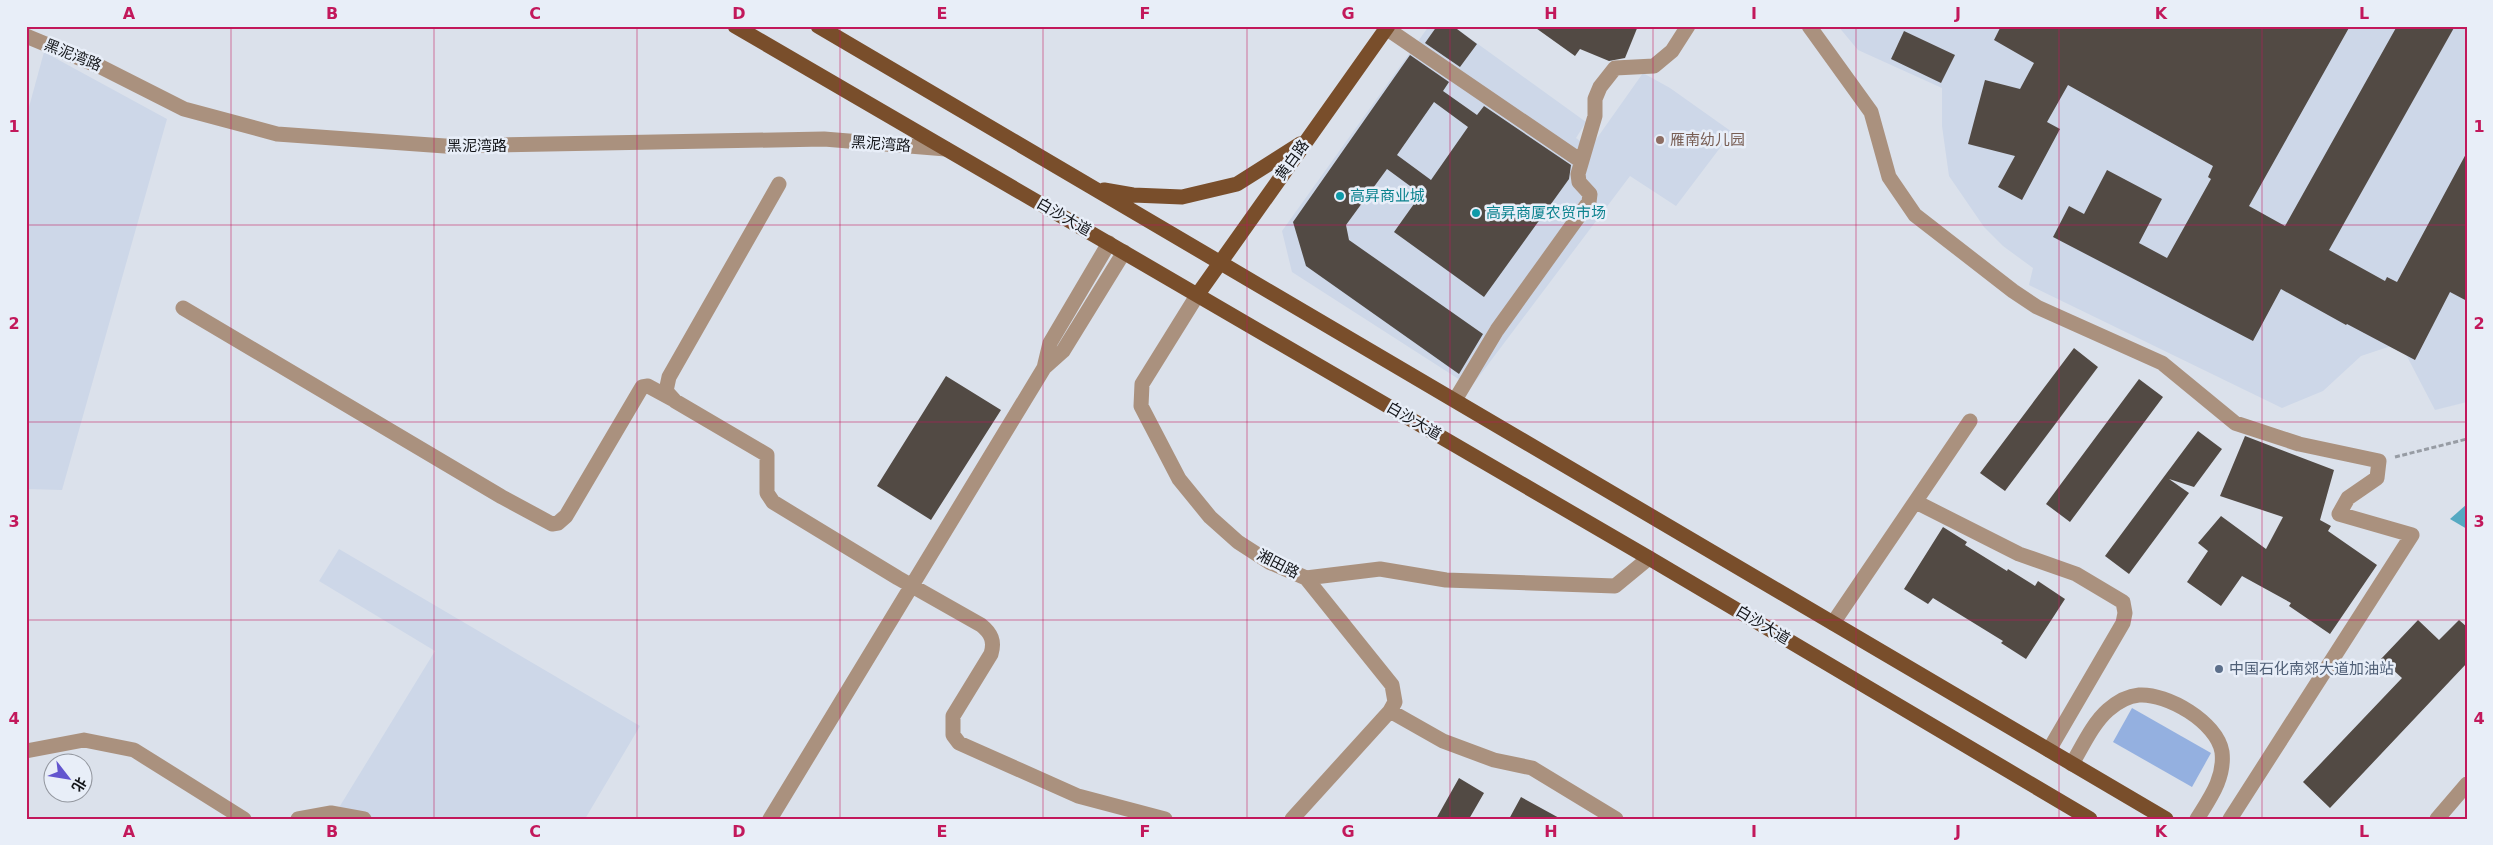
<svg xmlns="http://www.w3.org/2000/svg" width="2493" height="845" font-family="'DejaVu Sans','Noto Sans SC',sans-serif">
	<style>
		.built { fill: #cdd7e8 }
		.green { fill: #94b0e0 }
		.water { fill: #55a9c2 }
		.building { fill: #524a44; fill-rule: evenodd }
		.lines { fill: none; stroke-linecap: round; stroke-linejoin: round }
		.path { stroke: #979ca4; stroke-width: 3; stroke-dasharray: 5 2.5; stroke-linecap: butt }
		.minor { stroke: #aa917e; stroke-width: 15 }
		.major { stroke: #794e2b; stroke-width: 15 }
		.grid { fill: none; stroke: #c2185b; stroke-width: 1; stroke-opacity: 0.55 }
		.education-dot { fill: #8d6e63; stroke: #e8eef8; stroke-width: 2 }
		.culture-dot { fill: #0f9aa8; stroke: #e8eef8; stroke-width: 2 }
		.service-dot { fill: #5c6f8a; stroke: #e8eef8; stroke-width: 2 }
		.labels { text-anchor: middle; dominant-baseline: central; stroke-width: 5; stroke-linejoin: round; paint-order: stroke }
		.street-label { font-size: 15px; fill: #131519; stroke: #e8eef8 }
		.education-label { font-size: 15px; fill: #785e54; stroke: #e8eef8; text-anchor: start }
		.culture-label { font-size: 15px; fill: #0d838f; stroke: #e8eef8; text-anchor: start }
		.service-label { font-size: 15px; fill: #4e5e75; stroke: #e8eef8; text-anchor: start }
		.neatline { fill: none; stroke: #c2185b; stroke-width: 2 }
		.grid-label { font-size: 16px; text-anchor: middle; font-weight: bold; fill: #c2185b }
	</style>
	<rect width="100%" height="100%" fill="#dbe1eb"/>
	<!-- built -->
	<path class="built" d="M1429,26H1453L1586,122L1576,138L1590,148L1643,73L1670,88L1732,132L1676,206L1630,176L1471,387L1292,272L1282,231Z
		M1838,26H2467V402L2435,410L2400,343L2361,356L2323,391L2282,408L2029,285L2033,268L2003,246L1984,227L1949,176L1942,126V88L1858,50Z
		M44,52L167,119L62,490L26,489V118Z
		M339,549L640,726L585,819H332L435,651L319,581Z"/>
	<!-- green -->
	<path class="green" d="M2132,708L2211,753L2192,787L2113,742Z"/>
	<!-- water -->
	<path class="water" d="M2467,504V529L2450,519Z"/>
	<!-- building -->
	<path class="building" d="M1437,26H1453L1477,44L1460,67L1425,43Z
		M1533,26H1638L1625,58L1609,61L1580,49L1575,56Z
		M2001,26H2350L2249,206L2285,226L2397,26H2455L2329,250L2385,281L2387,277L2397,282L2467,152V301L2450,292L2415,360L2347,324L2346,325L2281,289L2253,341L2053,237L2069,206L2084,214L2107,170L2162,199L2139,243L2167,258L2211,179L2208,177L2213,166L2068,85L2047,122L2060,129L2022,200L1998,187L2015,156L1968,144L1985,80L2020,89L2034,63L1994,40Z
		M1904,31L1955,55L1941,83L1891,59Z
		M1410,55L1449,82L1443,91L1477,115L1484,106L1571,165L1569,179L1484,297L1394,232L1421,194L1387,169L1346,225L1349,240L1483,334L1459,374L1306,266L1293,222ZM1434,102L1468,127L1431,180L1397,155Z
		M2074,348L2098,367L2005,491L1980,473Z
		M946,376L1001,410L931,520L877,486Z
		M2139,379L2163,397L2070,522L2046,504Z
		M2198,431L2222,449L2194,487L2169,479L2189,493L2129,574L2105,556Z
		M2245,436L2334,470L2320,520L2331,526L2328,531L2377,565L2330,634L2289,606L2291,603L2242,576L2221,606L2187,582L2208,551L2198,543L2221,516L2266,549L2283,517L2220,496Z
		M1943,527L1967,542L1965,545L2007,571L2008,569L2035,586L2038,581L2065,599L2026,659L2001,643L2003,641L1933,598L1928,604L1904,589Z
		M2418,620L2439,640L2459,620L2467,627V663L2330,808L2303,782L2402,678L2381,659Z
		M1459,778L1484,793L1469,819H1436Z
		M1521,797L1561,819H1509Z"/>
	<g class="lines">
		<!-- path -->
		<path class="path" d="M2395,457L2467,439"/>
		<!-- minor -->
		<path class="minor" d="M1809,26L1871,112L1889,177L1915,215L2013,291L2037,307L2162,363L2235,423L2299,444L2379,461L2377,478L2348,498L2339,514L2412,535L2230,819
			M1386,28L1581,161
			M26,36L101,67L184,109L277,134L445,146L824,139L946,149
			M779,184L669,377L666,391L675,401L767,455V493L773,502L898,578L981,625C991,633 995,641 991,654L953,716V735L959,743L1078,796L1165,819
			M1198,294L1142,384L1141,406L1179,479L1210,517L1238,542L1269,562L1306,578L1392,685L1395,702L1390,711L1292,819
			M183,308L502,497L552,524L558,523L566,516L642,387L648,386L672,399
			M1044,368L1050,343L1109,243
			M1455,400L1497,330L1589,202L1590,194L1579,182L1578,174L1595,116V99L1600,87L1615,68L1654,66L1672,51L1688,26
			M1916,502L2019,554L2076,574L2123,602L2125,613L2123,623L2049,750
			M1306,578L1380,569L1446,580L1615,586L1649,558
			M1833,623L1970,421
			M1390,711L1443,741L1494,760L1532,768L1616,819
			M26,751L84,740L134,750L244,819
			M2072,764C2082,747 2093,723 2108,710C2116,703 2128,696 2139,695C2167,693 2217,722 2222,752C2225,778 2210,798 2197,819
			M298,819L331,813L364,819
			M770,819L1044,368L1063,351L1124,252
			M2437,819L2467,784"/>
		<!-- major -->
		<path class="major" d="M735,26L1649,558L2090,819
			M818,26L2166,819
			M1104,190L1133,195L1182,197L1237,184L1300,144
			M1198,294L1388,26"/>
	</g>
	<!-- grid -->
	<path class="grid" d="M231,26V819M434,26V819M637,26V819M840,26V819M1043,26V819M1247,26V819M1450,26V819M1653,26V819M1856,26V819M2059,26V819M2262,26V819M26,225H2467M26,422H2467M26,620H2467"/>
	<!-- markers -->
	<circle class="education-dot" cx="1660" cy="140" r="5"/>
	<g class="culture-dot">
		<circle cx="1340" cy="196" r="5"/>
		<circle cx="1476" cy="213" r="5"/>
	</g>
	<circle class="service-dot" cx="2219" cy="669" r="5"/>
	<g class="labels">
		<!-- street labels -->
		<g class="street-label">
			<text transform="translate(73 55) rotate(22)">黑泥湾路</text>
			<text transform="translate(881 144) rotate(4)">黑泥湾路</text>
			<text x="477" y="146">黑泥湾路</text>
			<text transform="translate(1292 160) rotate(-54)">黄白路</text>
			<text transform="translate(1064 217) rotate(30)">白沙大道</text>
			<text transform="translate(1414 421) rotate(30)">白沙大道</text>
			<text transform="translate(1278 564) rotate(27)">湘田路</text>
			<text transform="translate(1763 625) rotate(31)">白沙大道</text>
		</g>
		<!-- education labels -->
		<g class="education-label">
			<text x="1670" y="140">雁南幼儿园</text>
		</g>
		<!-- culture labels -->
		<g class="culture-label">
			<text x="1350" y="196">高昇商业城</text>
			<text x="1486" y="213">高昇商厦农贸市场</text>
		</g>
		<!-- service labels -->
		<g class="service-label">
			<text x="2229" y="669">中国石化南郊大道加油站</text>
		</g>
	</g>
	<!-- border -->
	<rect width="2493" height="845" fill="none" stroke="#e8eef8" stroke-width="55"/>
	<!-- north arrow -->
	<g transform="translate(68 778) rotate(121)"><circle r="24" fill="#e8eef8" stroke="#93979f"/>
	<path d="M0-4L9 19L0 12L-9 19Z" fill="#6255ce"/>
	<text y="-8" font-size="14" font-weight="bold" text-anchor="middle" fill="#131519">北</text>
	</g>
	<rect x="28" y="28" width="2438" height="790" class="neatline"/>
	<g class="grid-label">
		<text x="129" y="19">A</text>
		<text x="332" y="19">B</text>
		<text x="535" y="19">C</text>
		<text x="739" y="19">D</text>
		<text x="942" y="19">E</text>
		<text x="1145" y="19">F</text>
		<text x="1348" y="19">G</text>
		<text x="1551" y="19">H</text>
		<text x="1754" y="19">I</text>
		<text x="1958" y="19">J</text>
		<text x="2161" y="19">K</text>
		<text x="2364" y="19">L</text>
		<text x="14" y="132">1</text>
		<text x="2479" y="132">1</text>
		<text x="14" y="329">2</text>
		<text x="2479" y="329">2</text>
		<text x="14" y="527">3</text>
		<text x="2479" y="527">3</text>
		<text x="14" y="724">4</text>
		<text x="2479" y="724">4</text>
		<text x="129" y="837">A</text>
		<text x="332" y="837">B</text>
		<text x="535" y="837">C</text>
		<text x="739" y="837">D</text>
		<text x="942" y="837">E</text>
		<text x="1145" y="837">F</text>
		<text x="1348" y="837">G</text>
		<text x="1551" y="837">H</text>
		<text x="1754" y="837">I</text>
		<text x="1958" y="837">J</text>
		<text x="2161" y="837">K</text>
		<text x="2364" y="837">L</text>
	</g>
</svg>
